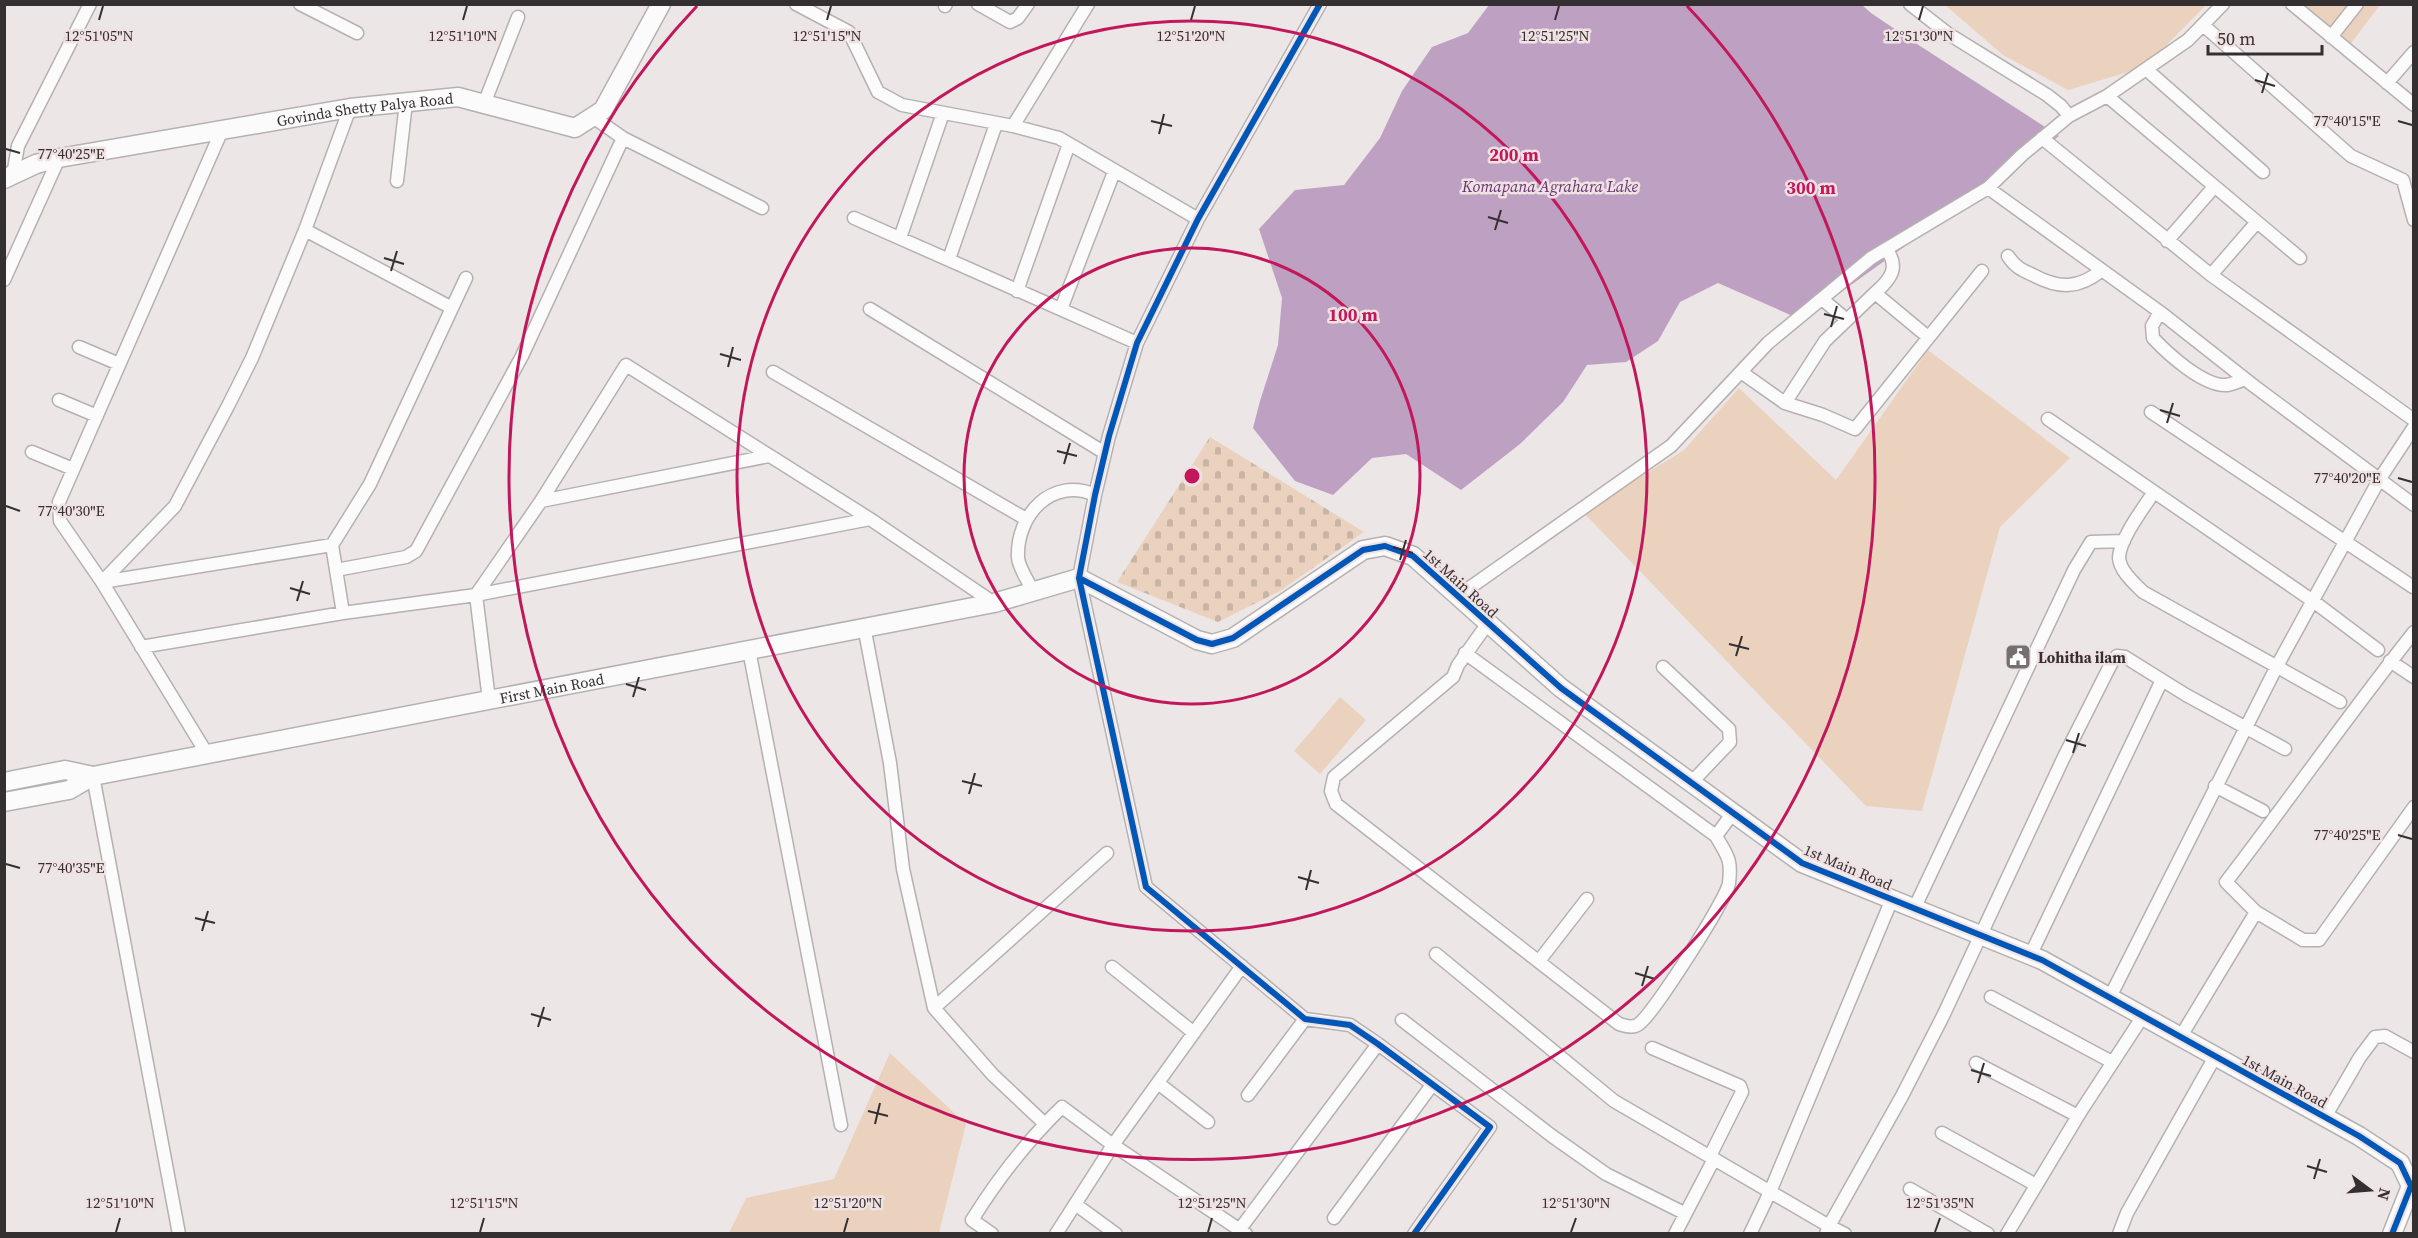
<svg xmlns="http://www.w3.org/2000/svg" width="2418" height="1238" font-family="'Source Serif 4',serif">
	<style>
		.green { fill: #ead2be }
		.cemetery { fill: url(#cemetery-stones) }
		.water { fill: #bea0c2 }
		.lines { fill: none; stroke-linecap: round; stroke-linejoin: round }
		.street-casing { stroke: #b6b1b1; stroke-width: 15 }
		.secondary-casing { stroke: #b6b1b1; stroke-width: 21 }
		.street { stroke: #fcfbfb; stroke-width: 12 }
		.secondary { stroke: #fcfbfb; stroke-width: 18 }
		.cycleway-casing { stroke: #f0e2e3; stroke-width: 10 }
		.cycleway { stroke: #0057b8; stroke-width: 6 }
		.ticks { fill: none; stroke: #342f30; stroke-width: 2 }
		.ring { fill: none; stroke: #c2185b; stroke-width: 3 }
		.labels { text-anchor: middle; dominant-baseline: central; stroke-width: 5; stroke-linejoin: round; paint-order: stroke }
		.street-label { font-size: 15px; fill: #342f30; stroke: #f0e2e3 }
		.poi-label { font-size: 15px; font-weight: bold; fill: #342f30; stroke: #f0e2e3; text-anchor: start }
		.water-label { font-size: 16px; font-style: italic; fill: #663370; stroke: #f0e2e3 }
		.ticks-label { font-size: 15px; text-anchor: middle; fill: #342f30; stroke: #f0e2e3; stroke-width: 5; stroke-linejoin: round; paint-order: stroke }
		.centre { fill: #c2185b; stroke: #f0e2e3; stroke-width: 3 }
		.ring-label { font-size: 18px; text-anchor: middle; font-weight: bold; fill: #c2185b; stroke: #f0e2e3; stroke-width: 5; stroke-linejoin: round; paint-order: stroke }
	</style>
	<defs>
		<pattern id="cemetery-stones" width="16" height="16" patternUnits="userSpaceOnUse" patternTransform="scale(1.5)"><rect width="16" height="16" fill="#ead2be"/><path d="M2 7V4a2 2 0 0 1 4 0v3zM10 15v-3a2 2 0 0 1 4 0v3z" fill="#c9b5a4"/></pattern>
	</defs>
	<rect width="100%" height="100%" fill="#ece6e6"/>
	<!-- green -->
	<path class="green" d="M1945,5H2206L2145,67L2068,90L2003,55Z
		M2301,5H2380L2349,46Z
		M1928,350L2070,458L2000,527L1922,811L1866,806L1583,512L1684,450L1739,388L1836,480Z
		M1340,697L1366,720L1320,774L1294,751Z
		M890,1053L966,1124L939,1233H729L746,1198L834,1179Z"/>
	<!-- cemetery -->
	<path class="cemetery" d="M1210,437L1364,532L1280,591L1218,622L1117,582Z"/>
	<!-- water -->
	<path class="water" d="M1489,5H1862L1871,13L1917,44L2059,136L1802,320L1718,283L1680,302L1658,341L1626,362L1587,365L1563,402L1520,444L1461,490L1406,454L1372,458L1333,495L1295,481L1253,428L1260,401L1278,345L1282,298L1259,229L1295,190L1344,185L1380,138L1402,91L1432,47L1468,33Z"/>
	<g class="lines">
		<!-- street casing -->
		<g class="street-casing">
			<path id="street" d="M300,4L357,33
				M796,4L849,32L878,92L902,105L1013,126L1059,138L1198,219
				M978,4L1010,22L1018,18L1028,4
				M1320,4L1198,219L1137,343L1109,436L1095,495L1079,578L1146,887L1305,1019L1350,1025L1378,1044L1490,1127L1414,1234
				M1910,4L1947,33L2047,95L2061,106L2069,116
				M2292,4L2414,105
				M945,6L946,4
				M2203,25L2351,156L2403,180L2414,220
				M2331,37L2357,4
				M2147,70L2263,172
				M2387,83L2414,52
				M2107,96L2188,40L2223,4
				M484,104L518,17
				M593,117L623,138L762,208
				M1013,126L1088,4
				M2042,138L2211,275L2414,420
				M13,175L18,146L90,4
				M397,181L406,102
				M854,218L1137,343
				M305,230L452,308
				M900,238L943,113
				M2167,241L2214,187
				M2008,256C2015,267 2022,270 2033,275C2059,289 2079,289 2102,270
				M2300,258L2107,96L2069,116L2022,155L1988,188L2160,312L2254,386L2414,505
				M949,259L996,124
				M2211,275L2257,222
				M4,280L59,158
				M1017,291L1069,144
				M1875,293C1891,279 1900,267 1886,249
				M1822,299L1847,320
				M870,309L1105,453
				M1061,309L1114,172
				M2160,312L2152,326L2153,338C2168,354 2204,387 2227,385C2233,384 2240,381 2245,379
				M79,347L119,364
				M773,372L1026,519
				M1741,372L1785,403L1823,415L1855,429L1982,271
				M59,400L97,416
				M1785,403L1825,341L1875,293L1928,337
				M2151,412L2413,587
				M2048,419L2313,601L2378,650
				M32,452L73,469
				M2154,492C2144,507 2119,540 2119,558C2120,571 2134,583 2143,592L2340,702
				M541,501L769,456
				M336,570L406,557L416,551L522,356L623,138
				M102,582L175,506L229,404L252,358L305,230L350,108
				M102,582L332,545
				M1033,591C1028,581 1019,568 1018,558C1016,515 1052,476 1095,495
				M1458,596L1671,446L1768,343L1871,258L1988,188
				M343,613L332,545L370,484L466,278
				M1488,623L1458,665L1453,677L1334,777L1331,791L1336,804L1619,1024C1626,1026 1634,1029 1640,1023C1655,1011 1727,899 1729,883C1732,858 1727,856 1716,836
				M864,626L890,763L903,869L934,1008L1107,853
				M141,647L343,613L476,595L870,519
				M749,650L841,1125
				M1465,653L1716,836L1732,814
				M2390,661L2414,677
				M1663,667L1729,729L1730,742L1690,784
				M489,700L476,595L541,501L626,365L870,519L994,603
				M207,754L102,582L60,521L59,502L222,130
				M93,776L179,1234
				M2215,786L2263,811
				M1914,909L2074,570L2091,542L2124,541
				M2256,912L2226,882C2289,800 2349,714 2414,632
				M1436,954L1614,1101L1714,1159
				M2030,956L2162,680
				M1539,961L1587,899
				M1242,966L1113,1145L1246,1234
				M1112,967L1194,1033
				M1991,997L2112,1062
				M2110,997L2277,666L2379,480L2414,427
				M934,1008L993,1075L1045,1124
				M1402,1020L1552,1136L1606,1174L1684,1213
				M2181,1036L2256,912L2303,940H2319L2414,807
				M1652,1048L1740,1086L1742,1092L1710,1156
				M1976,1063L2078,1116
				M1158,1083L1208,1122
				M1248,1095L1305,1019
				M2325,1117L2360,1057L2375,1037L2385,1036L2414,1052
				M1942,1133L2036,1185
				M1910,1189L1988,1234
				M1075,1204L1116,1234
				M1334,1218L1432,1085
				M1240,1229L1378,1044
				M992,1234L972,1220C997,1180 1028,1140 1062,1107L1113,1145L1056,1234
				M1675,1234L1714,1159L1829,1226L1826,1234
				M1750,1234L1770,1192L1892,899
				M1845,1234L1829,1226L1902,1096L1943,1016L2063,759L2113,660L2117,656L2125,657L2186,695L2285,749
				M2007,1234L2081,1111L2143,1016
				M2119,1234L2127,1213L2216,1055"/>
		</g>
		<!-- secondary casing -->
		<g class="secondary-casing">
			<g id="secondary">
				<path id="s1" d="M4,179L36,164L59,158L350,108L458,97L575,128L603,110L661,4"/>
				<path d="M4,782L65,770L93,776"/>
				<path id="s2" d="M4,802L69,790L93,776L994,603L1079,578L1197,640L1212,644L1233,638L1363,550L1385,546L1413,556L1561,688L1802,863L2042,960L2359,1136L2400,1163L2411,1186L2392,1234"/>
			</g>
		</g>
		<!-- street -->
		<use href="#street" class="street"/>
		<!-- secondary -->
		<use href="#secondary" class="secondary"/>
		<!-- cycleway casing -->
		<g class="cycleway-casing">
			<path id="cycleway" d="M1320,4L1198,219L1137,343L1109,436L1095,495L1079,578L1146,887L1305,1019L1350,1025L1378,1044L1490,1127L1414,1234
				M1079,578L1197,640L1212,644L1233,638L1363,550L1385,546L1413,556L1561,688L1802,863L2042,960L2359,1136L2400,1163L2411,1186L2392,1234"/>
		</g>
		<!-- cycleway -->
		<use href="#cycleway" class="cycleway"/>
	</g>
	<!-- ticks -->
	<path class="ticks" d="M99,20L103,6M463,20L467,6M827,20L831,6M1191,20L1195,6M1555,20L1559,6M1919,20L1923,6M2255,80L2275,86M2262,93L2268,73M1151,121L1172,126M2398,121L2412,125M1159,134L1164,114M6,149L20,153M1488,217L1508,223M1495,230L1501,210M384,258L404,264M391,271L397,251M1824,314L1844,319M1831,327L1837,306M720,354L741,360M728,367L733,347M2160,410L2180,416M2167,423L2173,403M1057,451L1077,456M1064,464L1070,443M2398,478L2412,482M6,506L20,511M1393,547L1413,553M1400,560L1406,540M290,588L310,594M297,601L303,581M1729,644L1749,649M1736,656L1742,636M626,684L646,690M633,697L639,677M2066,740L2086,746M2073,753L2079,733M962,781L982,786M969,794L975,773M2398,835L2412,839M6,864L20,868M1298,877L1319,883M1306,890L1311,870M195,918L215,923M202,931L208,911M1635,973L1655,979M1642,986L1648,966M531,1014L551,1020M538,1027L544,1007M1971,1070L1991,1076M1978,1083L1984,1063M868,1111L888,1116M875,1124L880,1103M2307,1166L2327,1172M2314,1179L2320,1159M116,1232L120,1218M480,1232L484,1218M844,1232L848,1218M1208,1232L1212,1218M1571,1232L1576,1218M1935,1232L1940,1218"/>
	<!-- distance rings -->
	<g class="ring">
		<circle cx="1192" cy="476" r="228"/>
		<circle cx="1192" cy="476" r="455"/>
		<path d="M1687 6A683 683 0 1 1 697 6"/>
	</g>
	<!-- icons -->
	<defs>
		<g id="civic-square" transform="scale(1.35)"><rect x="-9" y="-9" width="18" height="18" rx="4" fill="#746f70" stroke="#f0e2e3"/><path d="M-.6-6.5H3V-4.5H.6V-3L4-1V1h2V6H-6V1h2V-1L-.6-3ZM-1.2 2.5V6h2.4V2.5Z" fill="#fff"/></g>
	</defs>
	<g fill-rule="evenodd">
		<use href="#civic-square" x="2018" y="657"/>
	</g>
	<g class="labels">
		<!-- street labels -->
		<g class="street-label">
			<text stroke="none"><textPath href="#s1" startOffset="369">Govinda Shetty Palya Road</textPath></text>
			<text transform="translate(1461 583) rotate(42)">1st Main Road</text>
			<text stroke="none"><textPath href="#s2" startOffset="561">First Main Road</textPath></text>
			<text transform="translate(1848 867) rotate(23)">1st Main Road</text>
			<text transform="translate(2285 1081) rotate(29)">1st Main Road</text>
		</g>
		<!-- poi labels -->
		<g class="poi-label">
			<text x="2038" y="657">Lohitha ilam</text>
		</g>
		<!-- water labels -->
		<g class="water-label">
			<text x="1550" y="186">Komapana Agrahara Lake</text>
		</g>
	</g>
	<g class="ticks-label">
		<text x="99" y="41">12°51'05"N</text>
		<text x="463" y="41">12°51'10"N</text>
		<text x="827" y="41">12°51'15"N</text>
		<text x="1191" y="41">12°51'20"N</text>
		<text x="1555" y="41">12°51'25"N</text>
		<text x="1919" y="41">12°51'30"N</text>
		<text x="2347" y="126">77°40'15"E</text>
		<text x="71" y="159">77°40'25"E</text>
		<text x="2347" y="483">77°40'20"E</text>
		<text x="71" y="516">77°40'30"E</text>
		<text x="2347" y="840">77°40'25"E</text>
		<text x="71" y="873">77°40'35"E</text>
		<text x="120" y="1208">12°51'10"N</text>
		<text x="484" y="1208">12°51'15"N</text>
		<text x="848" y="1208">12°51'20"N</text>
		<text x="1212" y="1208">12°51'25"N</text>
		<text x="1576" y="1208">12°51'30"N</text>
		<text x="1940" y="1208">12°51'35"N</text>
	</g>
	<circle cx="1192" cy="476" r="9" class="centre"/>
	<g class="ring-label">
		<text x="1514" y="161">200 m</text>
		<text x="1811" y="194">300 m</text>
		<text x="1353" y="321">100 m</text>
	</g>
	<!-- border -->
	<rect width="2418" height="1238" fill="none" stroke="#342f30" stroke-width="12"/>
	<!-- north arrow -->
	<g transform="translate(2370 1190) rotate(106)" stroke="#f0e2e3" stroke-width="4.5" paint-order="stroke">
	<path d="M0-4.5L10 22L0 15L-10 22Z" fill="#342f30"/>
	<text y="-9" font-size="16" font-weight="bold" text-anchor="middle" fill="#342f30">N</text>
	</g>
	<!-- scale -->
	<path d="M2208 45v9h114v-9" fill="none" stroke="#342f30" stroke-width="3"/>
	<text x="2217" y="45" font-size="18" fill="#342f30" stroke="#f0e2e3" stroke-width="4.5" paint-order="stroke">50 m</text>
</svg>
